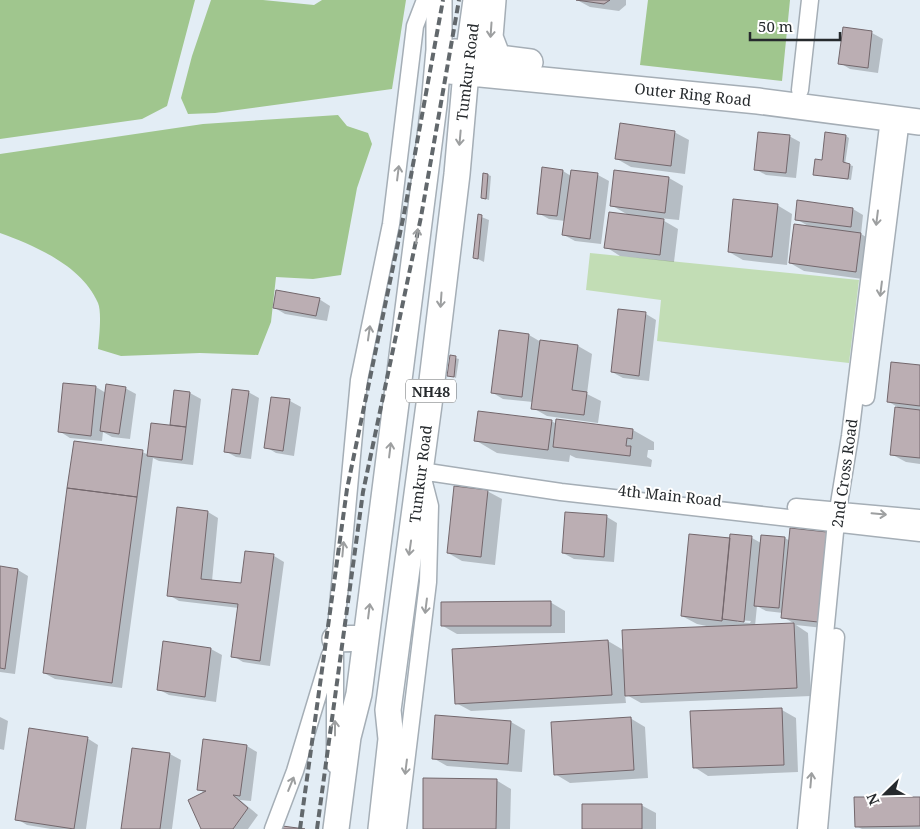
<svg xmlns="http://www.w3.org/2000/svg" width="920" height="829" font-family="'Noto Serif',serif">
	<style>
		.green { fill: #c2ddb5 }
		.forest { fill: #a0c68e }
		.shadow { fill: #0003; fill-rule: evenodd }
		.building { fill: #bbaeb3; stroke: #73676c }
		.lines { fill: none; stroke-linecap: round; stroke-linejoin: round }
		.minor-casing { stroke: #a5aeb6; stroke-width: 19 }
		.highway-casing { stroke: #a5aeb6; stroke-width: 28 }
		.minor { stroke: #fff; stroke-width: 16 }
		.highway { stroke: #fff; stroke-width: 25 }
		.rail { stroke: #62686c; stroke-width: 4; stroke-dasharray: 8 4; stroke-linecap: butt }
		.oneway { stroke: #9d9fa0 }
		.labels { text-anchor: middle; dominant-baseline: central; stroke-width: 4; stroke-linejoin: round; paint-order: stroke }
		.shield { fill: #fff; stroke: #676a6c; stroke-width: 1 }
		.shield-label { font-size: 14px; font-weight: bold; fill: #262a2d }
		.street-label { font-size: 15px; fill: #262a2d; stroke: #fff }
	</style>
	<rect width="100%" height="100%" fill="#e3edf5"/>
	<!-- green -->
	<path class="green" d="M590,253L859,280L849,363L657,341L661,300L586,290Z"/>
	<!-- forest -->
	<path class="forest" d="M0,0H195L167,106L142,119L0,139Z
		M211,0H263L314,5L322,0H406L392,89L215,113L188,114L181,98L192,56Z
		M648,0H790L782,81L640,65Z
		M338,115L347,126L368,133L372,144L357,188L341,275L313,279L276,277L271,322L258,355L200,353L121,356L98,349C99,338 102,312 98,303C82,266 36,246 0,233V154L203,124Z"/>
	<!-- shadow -->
	<path class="shadow" d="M577,0H626V5L619,11L590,7Z
		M844,29L872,33L883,39L878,73L850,69L840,63Z
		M674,132L689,140L685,174L631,167L617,159Z
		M789,136L800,142L796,178L766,175L755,169Z
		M846,136L849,138L845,164L853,166L851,180L814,174L823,161Z
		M563,171L571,176L572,171L598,175L609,181L601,244L575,241L564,235L565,221L549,219L538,213Z
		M615,171L669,178L683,186L679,220L659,218L678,229L674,262L620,256L606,247L630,216L611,205Z
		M485,174L491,176L489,200L482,198Z
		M777,205L792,214L787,265L743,260L729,252Z
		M853,209L863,215L861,234L875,242L870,280L804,271L790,263L810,227L796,219Z
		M479,216L489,220L484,262L474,257Z
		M319,299L330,306L327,321L285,314L275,308Z
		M646,314L656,320L649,381L623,378L612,372Z
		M529,335L541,342L578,346L592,354L587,394L601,401L598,423L547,416L533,408V402L503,399L493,393Z
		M451,357L459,359L456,378L448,375Z
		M920,366V464L906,462L891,454L901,409L889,402Z
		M64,384L96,387L106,393L125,388L136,394L130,439L112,437L103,432L102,441L70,438L59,431Z
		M175,391L190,393L201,399L193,465L159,461L153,458L122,688L55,679L44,673L142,452L149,455L171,426Z
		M248,392L259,398L251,459L236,457L225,451Z
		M272,398L290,401L301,407L294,456L276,453L266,447Z
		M551,421L557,424V421L633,430L654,442V450H648L647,457L652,460L651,467L576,458L570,455L569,462L497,453L475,440Z
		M487,491L502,499L495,565L462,561L448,553Z
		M208,512L218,518L212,581L242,584L274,556L284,562L270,666L243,662L233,656L239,608L179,601L169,595Z
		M607,517L617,523L614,562L574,559L563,553Z
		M827,533L832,629L796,625L808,633L811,696L641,703L625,694L626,703L471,711L456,703L608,641L625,651L716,628L697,624L682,616L731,536L752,538L761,543L762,536L785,538L790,541ZM757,606L766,611L783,613V617L795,624L755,626ZM737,620L751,621L750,623L737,622Z
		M0,567L18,570L28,576L15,674L0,672Z
		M550,602L565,611V633L457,634L443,626Z
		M164,642L211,649L222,655L216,702L169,695L158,689Z
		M782,710L796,718L798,772L708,776L694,767Z
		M0,717L8,721L4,750L0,749Z
		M630,718L645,727L648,778L570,783L555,774Z
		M511,722L525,730L522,772L447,766L433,758Z
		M87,738L98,745L86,829H51L27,825L17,819Z
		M247,746L257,752L251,801L240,800L258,815L248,829H203L205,793L198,789Z
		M133,749L170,754L181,760L172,829H122Z
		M496,780L511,789L510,829H424Z
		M920,798V829H862L856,826Z
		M641,805L656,813V829H583Z"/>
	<!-- building -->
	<path class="building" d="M576,0H610L604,4Z
		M843,27L872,31L868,68L838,64Z
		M620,123L675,131L671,166L615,159Z
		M758,132L790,135L786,173L754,170Z
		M825,132L846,135L843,162L850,164L848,179L813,175L815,159L822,160Z
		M542,167L563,170L557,216L537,214Z
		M571,170L598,173L590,239L562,235Z
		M614,170L669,177L665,213L610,206Z
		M483,173L488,174L486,199L481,198Z
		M733,199L778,204L772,257L728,252Z
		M797,200L853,208L851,227L795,220Z
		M609,212L664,219L660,255L604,248Z
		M478,214L482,215L478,259L473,258Z
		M794,224L861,233L856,272L789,263Z
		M276,290L320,298L316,316L273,308Z
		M618,309L646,312L639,376L611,372Z
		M499,330L529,334L522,397L491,393Z
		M540,340L578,345L572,390L587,392L584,415L531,409Z
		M450,355L456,356L454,377L447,376Z
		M891,362L920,365V406L887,402Z
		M63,383L96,386L91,436L58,432Z
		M106,384L126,387L119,434L100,431Z
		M232,389L249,391L240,454L224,452Z
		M174,390L190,392L186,427L170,425Z
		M271,397L290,399L283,451L264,448Z
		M895,407L920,410V458L890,455Z
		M478,411L552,420L548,450L474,441Z
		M556,419L633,429L632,439L627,438L626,446H631L630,456L553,447Z
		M151,423L186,427L182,460L147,456Z
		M74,441L143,450L137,497L67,488Z
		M454,486L488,490L481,557L447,553Z
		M67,488L137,497L112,683L43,673Z
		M177,507L208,511L201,579L241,583L245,551L274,554L260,661L231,657L238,604L167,596Z
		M565,512L607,515L604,557L562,553Z
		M790,528L827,532L818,622L781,618Z
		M689,534L730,538L722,621L681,616Z
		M730,534L752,536L744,622L722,619Z
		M761,535L785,537L779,608L754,606Z
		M0,566L18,569L5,669L0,668Z
		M551,601V626H441V602Z
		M794,623L797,688L625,696L622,630Z
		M608,640L612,695L455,704L452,649Z
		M163,641L211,648L205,697L157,690Z
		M782,708L784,765L693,768L690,711Z
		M435,715L511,721L508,764L432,759Z
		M631,717L634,770L554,775L551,722Z
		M29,728L88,737L74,829L15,820Z
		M203,739L247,745L240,796L233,795L248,808L233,829H201L188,800L206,791L197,790Z
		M132,748L170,753L160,829H121Z
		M423,778L497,779L496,829H423Z
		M854,797H920V826L855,827Z
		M582,804H642V829H582Z
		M275,825L305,829H274Z"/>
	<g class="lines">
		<!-- minor casing -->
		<g class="minor-casing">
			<path id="minor" d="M800,90L810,0
				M866,397L901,119
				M796,507L920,518
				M335,765V639L359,380L391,224L415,26L425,0
				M273,829L295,771L330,655
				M398,829L428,582L430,506L421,471L561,492L920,533
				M806,829L836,522L850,436L889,118
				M819,829L836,637"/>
		</g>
		<!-- highway casing -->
		<g class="highway-casing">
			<path id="highway" d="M493,0L490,37L498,58
				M454,52L530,62
				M450,71L758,101L920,122
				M335,639L365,638
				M336,829L348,737L359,694L434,105L439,50V0
				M381,829L391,739L388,710L430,397L457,174L466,72L476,0"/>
		</g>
		<!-- minor -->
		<use href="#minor" class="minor"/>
		<!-- highway -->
		<use href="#highway" class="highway"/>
		<!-- rail -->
		<path class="rail" d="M300,829L347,489L404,214L443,0
			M317,829L363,492L421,217L459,0"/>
	</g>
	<!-- one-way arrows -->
	<defs><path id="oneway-shaft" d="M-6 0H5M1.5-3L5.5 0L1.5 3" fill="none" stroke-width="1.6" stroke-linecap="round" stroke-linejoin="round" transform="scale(1.25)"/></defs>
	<g class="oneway">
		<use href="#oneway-shaft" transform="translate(491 30) rotate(94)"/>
		<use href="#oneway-shaft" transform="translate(460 138) rotate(95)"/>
		<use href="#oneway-shaft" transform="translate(398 173) rotate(-83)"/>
		<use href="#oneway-shaft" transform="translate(877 218) rotate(97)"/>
		<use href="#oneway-shaft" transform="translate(417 236) rotate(-83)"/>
		<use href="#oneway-shaft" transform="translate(881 289) rotate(97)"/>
		<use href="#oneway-shaft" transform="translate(441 300) rotate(94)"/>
		<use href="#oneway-shaft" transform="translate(369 333) rotate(-82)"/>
		<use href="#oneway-shaft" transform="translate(390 450) rotate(-83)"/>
		<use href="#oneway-shaft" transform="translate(879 514) rotate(5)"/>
		<use href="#oneway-shaft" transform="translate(410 548) rotate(98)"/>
		<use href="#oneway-shaft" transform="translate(343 549) rotate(-85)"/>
		<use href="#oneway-shaft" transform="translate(426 606) rotate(97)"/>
		<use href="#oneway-shaft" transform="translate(369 611) rotate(-83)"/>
		<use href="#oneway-shaft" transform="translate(335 728) rotate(-90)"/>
		<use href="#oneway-shaft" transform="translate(406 767) rotate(97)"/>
		<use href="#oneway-shaft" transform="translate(811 780) rotate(-85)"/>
		<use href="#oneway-shaft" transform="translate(291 784) rotate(-68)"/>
	</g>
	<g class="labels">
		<!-- shield labels -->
		<rect class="shield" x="406" y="379.5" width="50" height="23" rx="4"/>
		<g class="shield-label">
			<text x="431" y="391">NH48</text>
		</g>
		<!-- street labels -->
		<g class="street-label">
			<text transform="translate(467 72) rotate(-83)">Tumkur Road</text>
			<text transform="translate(693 94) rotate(6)">Outer Ring Road</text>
			<text transform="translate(844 473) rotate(-82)">2nd Cross Road</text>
			<text transform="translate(420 474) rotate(-83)">Tumkur Road</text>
			<text transform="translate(670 495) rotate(6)">4th Main Road</text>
		</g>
	</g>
	<!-- north arrow -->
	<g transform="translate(885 794) rotate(247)" stroke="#ffffff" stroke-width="4" paint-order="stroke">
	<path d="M0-4L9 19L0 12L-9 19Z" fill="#262a2d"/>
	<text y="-8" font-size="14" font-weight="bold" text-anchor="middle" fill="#262a2d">N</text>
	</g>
	<!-- scale -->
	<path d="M750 32v8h90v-8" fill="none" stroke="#262a2d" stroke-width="2.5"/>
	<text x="758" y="32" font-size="15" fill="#262a2d" stroke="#ffffff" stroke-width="4" paint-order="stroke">50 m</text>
</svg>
